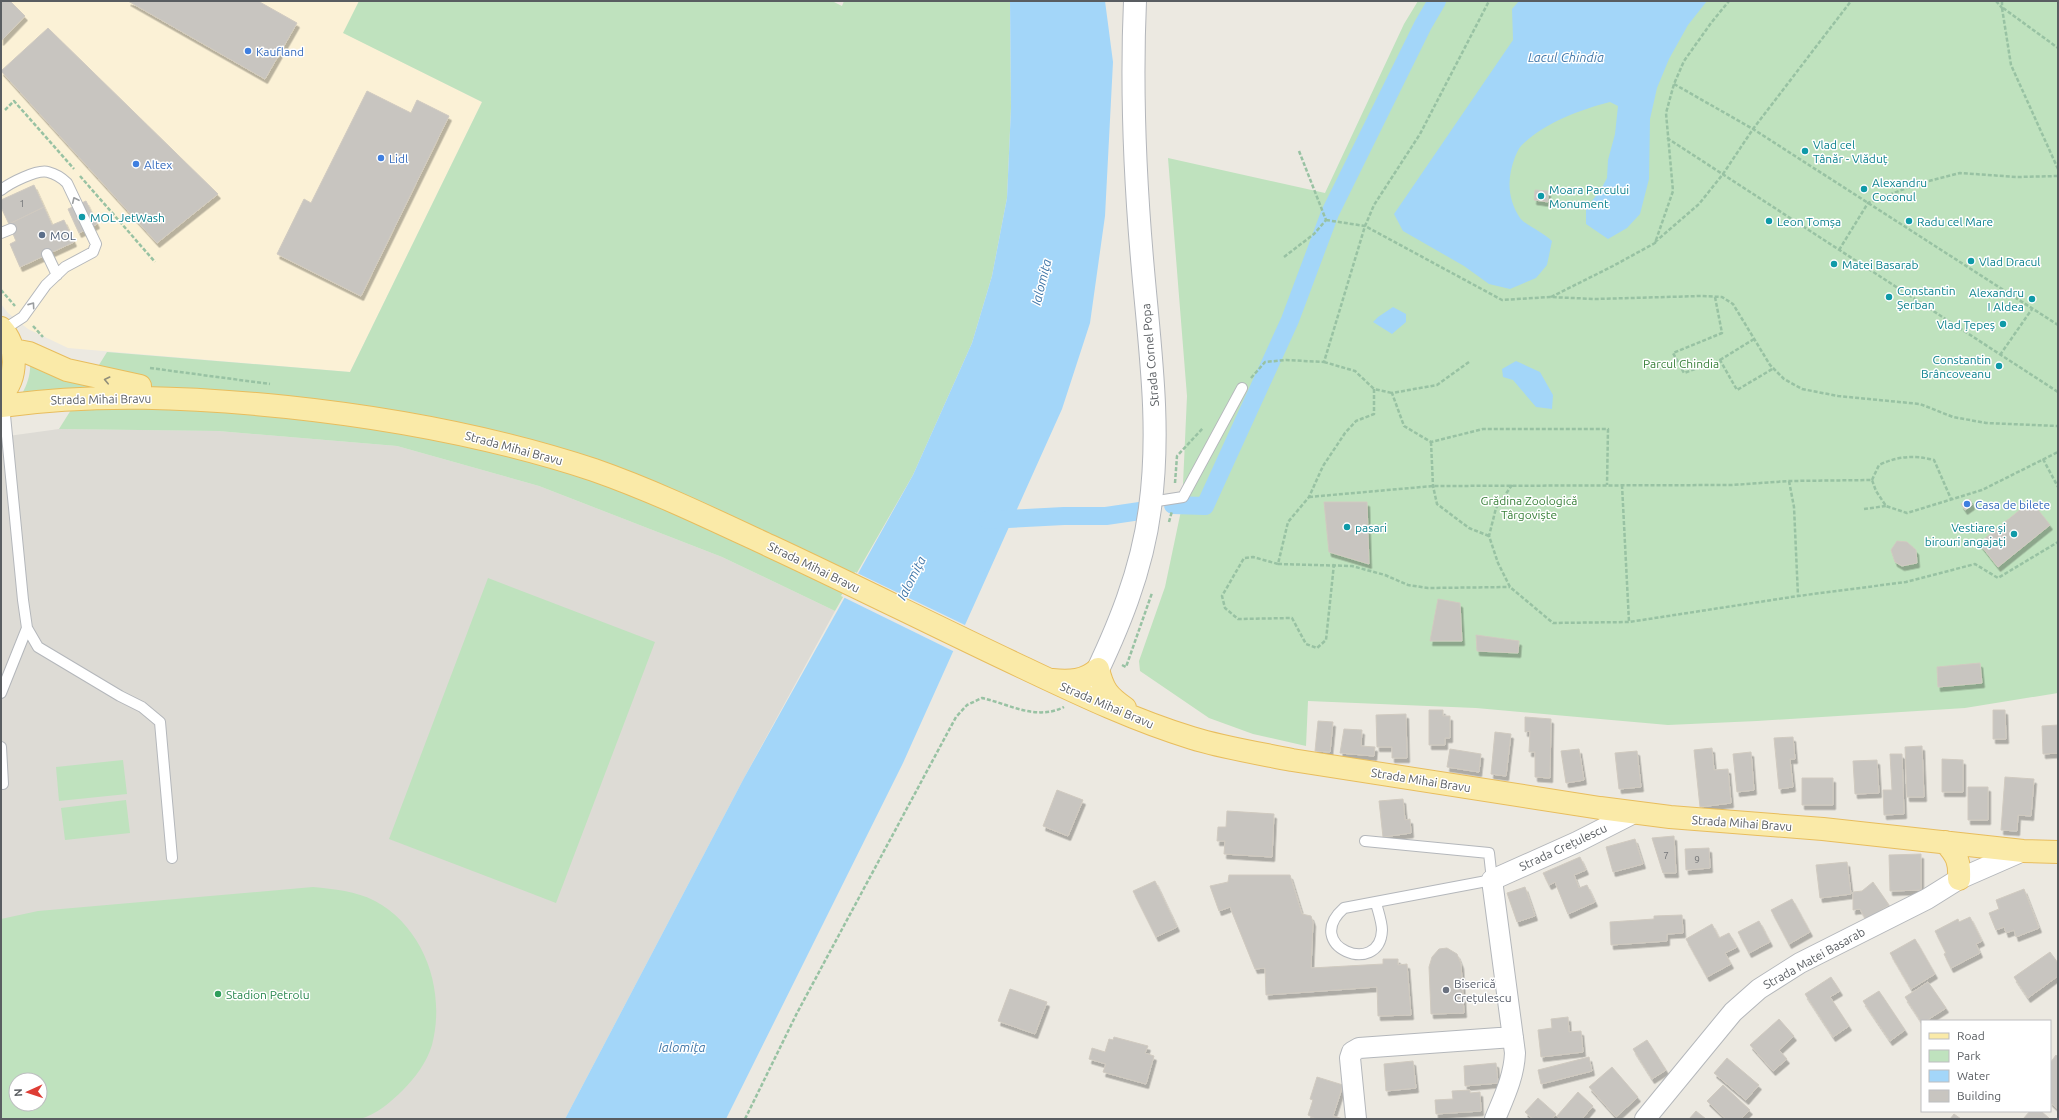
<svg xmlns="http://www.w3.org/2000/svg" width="2059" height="1120" font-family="Ubuntu,sans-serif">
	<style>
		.commercial { fill: #fbf1d6 }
		.industrial { fill: #dddbd5; fill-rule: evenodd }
		.green { fill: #bfe2be; fill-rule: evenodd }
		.water { fill: #a3d6f9 }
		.pier { fill: #ece9e1 }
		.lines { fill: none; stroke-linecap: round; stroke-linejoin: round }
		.canal { stroke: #a3d6f9; stroke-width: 18 }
		.building { fill: #c8c5c0; stroke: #d0cac0; filter: url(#shadow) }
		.service-casing { stroke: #b4b7bb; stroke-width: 12 }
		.minor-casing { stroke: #b4b7bb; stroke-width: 22 }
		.secondary-casing { stroke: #b3b6bb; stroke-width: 24 }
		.primary-casing { stroke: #e8bd5d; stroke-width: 24 }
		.path { stroke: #98c2a3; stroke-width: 2.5; stroke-dasharray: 4 2; stroke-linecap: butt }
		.service { stroke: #fff; stroke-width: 10 }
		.minor { stroke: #fff; stroke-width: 20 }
		.secondary { stroke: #fff; stroke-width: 22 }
		.primary { stroke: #faeaa8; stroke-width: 22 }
		.oneway { stroke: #9b9ea0 }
		.oneway2 { stroke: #918e7a }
		.shop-dot { fill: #3f7fe0; stroke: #fff; stroke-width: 1.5 }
		.culture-dot { fill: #0f9aa8; stroke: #fff; stroke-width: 1.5 }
		.service-dot { fill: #5c6f8a; stroke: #fff; stroke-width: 1.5 }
		.worship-dot { fill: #6b7280; stroke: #fff; stroke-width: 1.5 }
		.leisure-dot { fill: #2e9e5b; stroke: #fff; stroke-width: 1.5 }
		.labels { text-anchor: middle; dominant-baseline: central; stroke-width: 3; stroke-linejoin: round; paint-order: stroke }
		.number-label { font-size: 10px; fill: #757779 }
		.shop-label { font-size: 12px; fill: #366cbe; stroke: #fff; text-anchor: start }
		.culture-label { font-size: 12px; fill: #0d838f; stroke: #fff; text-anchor: start }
		.service-label { font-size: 12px; fill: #4e5e75; stroke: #fff; text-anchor: start }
		.street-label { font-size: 12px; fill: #595d61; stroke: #fff }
		.park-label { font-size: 12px; fill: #39803a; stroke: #fff }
		.worship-label { font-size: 12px; fill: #5b616d; stroke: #fff; text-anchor: start }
		.leisure-label { font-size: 12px; fill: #27864d; stroke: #fff; text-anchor: start }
		.water-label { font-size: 13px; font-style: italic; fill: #4278a9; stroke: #fff }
	</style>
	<defs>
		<filter id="shadow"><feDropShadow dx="2.5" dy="4.5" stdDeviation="0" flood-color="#0004"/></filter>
	</defs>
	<rect width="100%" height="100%" fill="#ece9e1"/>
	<!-- commercial -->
	<path class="commercial" d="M1,1H359L344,33L482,102L350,372L68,348L28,329L8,313L1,304Z"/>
	<!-- industrial -->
	<path class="industrial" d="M59,429L218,431L397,446L539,486L722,557L835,611L744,778L565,1119H1V437ZM16,1080H40V1104H16Z"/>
	<!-- green -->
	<path class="green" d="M359,1H832L842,6L844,1H1010L1011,108L1007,198L992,276L972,343L913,475L835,611L722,557L539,486L397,446L218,431L59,429L81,394H22C28,383 31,373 30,360L89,381L107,352L350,372L482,102L343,33Z
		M1418,1H2058V693L1965,708L1757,721L1668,725L1476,708L1308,701L1306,746L1253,734L1209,718L1140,671L1139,661L1165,587L1182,506L1187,396L1168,158L1325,193L1404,24Z
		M488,578L655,642L556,903L389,839Z
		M123,760L127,794L59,801L56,767Z
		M126,800L130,833L65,840L61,808Z
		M313,887C334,889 356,891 375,901C425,928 446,991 432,1045C427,1062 415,1078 403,1090C392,1101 376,1115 360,1119H1V919L38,911ZM16,1080H40V1104H16Z"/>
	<!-- water -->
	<path class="water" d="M1010,1H1105L1113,62L1105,216L1090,323L1062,409L903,763L726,1119H565L744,778L913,475L972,343L992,276L1007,198L1011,108Z
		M1519,1H1707L1688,25L1669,59L1657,88L1650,119L1649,179L1640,214L1627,228L1608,239L1586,224V208L1600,191L1607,178L1608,160L1615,134L1618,106L1610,102C1579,110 1544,123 1521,146C1518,149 1517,153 1515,157C1507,178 1507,198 1520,218C1524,224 1544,233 1552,241L1547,265L1536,278L1510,289L1489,284L1464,266L1403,231L1394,214L1513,40L1512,9Z
		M1393,307L1406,314V322L1392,334L1373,322L1378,317Z
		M1516,361L1540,372L1553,395L1552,409L1536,407L1513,380L1503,377L1502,369Z"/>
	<!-- pier -->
	<path class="pier" d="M855,572L967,626L955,652L841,596Z"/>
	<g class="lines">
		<!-- canal -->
		<path class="canal" d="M1173,505L1205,506L1290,320L1330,213L1423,25L1437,1
			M988,520L1064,516H1106L1140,511"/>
	</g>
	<!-- building -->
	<path class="building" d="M1,1H10L25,16L1,41Z
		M128,1H258L297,23L265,79Z
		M48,28L218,194L157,243L1,71Z
		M367,91L411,113L417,100L449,116L361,296L277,254L304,199L311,203Z
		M34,185L44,207L9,224L1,207V200Z
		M1535,190L1548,191V202L1534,200Z
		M86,201L97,224L79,233L68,209Z
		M44,207L52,225L64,220L74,242L20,267L10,244L16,241L9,224Z
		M1970,499L1972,505L1965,510L1961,504Z
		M2031,501L2050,525L1998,567L1979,543Z
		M1324,502H1367L1369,564L1329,552Z
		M1897,541L1907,542L1916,550L1917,563L1902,566L1895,562L1891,550Z
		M1438,599L1460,603L1462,641H1430Z
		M1476,635L1519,641L1518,653L1477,651Z
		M1980,663L1982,683L1938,687L1937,667Z
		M1429,710H1443V716H1450V738H1445V745H1429Z
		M1993,710H2005L2006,739H1993Z
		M1406,714L1407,758H1392V747H1377L1376,715Z
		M1525,717L1551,719L1550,778L1535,777V752H1529L1530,731L1525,732Z
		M1318,721L1333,722L1330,752L1315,751Z
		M2058,725V753L2043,754L2042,726Z
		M1344,729L1362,730L1361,746L1375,747L1374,756L1340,753Z
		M1495,732L1511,734L1506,776L1491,774Z
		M1793,737L1795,759H1790L1793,787L1779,789L1774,738Z
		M1922,746L1924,797H1907L1905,747Z
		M1712,748L1714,770L1728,769L1731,803L1700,807L1694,750Z
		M1450,749L1481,754L1479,772L1447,767Z
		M1579,749L1584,780L1566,783L1561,751Z
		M1637,751L1641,787L1619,789L1615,753Z
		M1751,752L1754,790L1737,792L1733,754Z
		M1890,754H1902L1904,814L1884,815L1883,790H1892Z
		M1942,759L1963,760V792H1942Z
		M1877,760L1879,793L1855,794L1853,761Z
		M2005,777L2034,779L2031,816L2018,815L2017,831L2001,830Z
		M1802,778H1833V805H1802Z
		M1968,787H1988V820H1968Z
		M1057,790L1083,800L1068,836L1043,826Z
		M1403,799L1405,820L1410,819L1411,833L1383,837L1379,801Z
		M1227,811L1274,814L1272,857L1224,854L1225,841H1217L1218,827H1226Z
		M1674,836L1676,873H1663L1652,838Z
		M1635,839L1643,864L1613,872L1606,847Z
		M1709,848L1710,868L1686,870L1685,849Z
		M1921,854V890L1890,891L1889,855Z
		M1580,857L1586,870L1574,875L1579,888L1587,885L1595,902L1568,914L1555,882L1549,885L1543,873Z
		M1847,862L1851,894L1820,898L1816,865Z
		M1229,875H1290L1302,914L1311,916L1313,922L1311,968L1383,964V959H1398V965L1407,964L1411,1015L1378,1016L1377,987L1266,995L1265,968L1255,969L1230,907L1219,911L1210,886L1228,882Z
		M1155,881L1177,927L1156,937L1133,891Z
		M1873,882L1889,905L1866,920L1860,909L1853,910V892L1862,891Z
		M1525,887L1535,916L1517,922L1507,893Z
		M2024,889L2039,928L2016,937L2014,930L2006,933L2004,927L1996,930L1989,913L1999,909L1996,900Z
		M1792,899L1810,932L1789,944L1771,910Z
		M1682,915L1683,933L1667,934V941L1611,945L1610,922L1654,919V916Z
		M1970,917L1982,941L1976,944L1980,953L1951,968L1944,954L1946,953L1935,931L1958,919L1959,922Z
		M1759,921L1770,942L1749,953L1738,932Z
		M1712,924L1719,938L1729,933L1737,947L1725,953L1731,964L1707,977L1686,939Z
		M1915,939L1935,974L1911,989L1890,953Z
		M1447,948L1457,954L1461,964L1464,1013L1431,1014L1429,967L1432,957L1439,949Z
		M2050,952L2058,963V976L2028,998L2014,977Z
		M1831,977L1840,991L1830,997L1849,1026L1833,1037L1805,994Z
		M1928,982L1946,1008L1926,1021H1922V1023L1905,997Z
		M1010,989L1047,1002L1035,1034L998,1021Z
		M1879,991L1905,1030L1890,1041L1863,1001Z
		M1568,1017L1569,1032L1581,1031L1583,1052L1541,1057L1538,1030L1552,1028L1551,1019Z
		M1779,1019L1794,1036L1779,1050L1787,1059L1773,1071L1750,1045Z
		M1114,1037L1148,1046L1145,1053L1154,1056L1146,1084L1103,1072L1106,1064L1089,1059L1092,1048L1105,1052L1109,1039L1113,1040Z
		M1647,1040L1666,1070L1652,1079L1633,1049Z
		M2056,1055L2058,1057V1109L2050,1102V1063Z
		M1589,1057L1592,1071L1541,1084L1538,1070Z
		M1727,1058L1759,1085L1746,1100L1714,1073Z
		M1413,1061L1416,1088L1386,1091L1384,1064Z
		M1496,1063L1498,1083L1465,1086L1464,1066Z
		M1612,1067L1638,1097L1616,1117L1589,1087Z
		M1317,1077L1343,1085L1333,1116L1343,1119H1316L1308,1115L1313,1100L1310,1099Z
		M1723,1085L1750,1110L1741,1119H1726L1707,1101Z
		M1470,1090V1093L1480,1092L1481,1111L1436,1114L1435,1100L1453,1099L1452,1091Z
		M1578,1092L1593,1106L1582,1119H1560L1557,1116Z
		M1538,1098L1556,1114L1552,1119H1533L1525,1112Z
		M1696,1111L1706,1119H1689Z
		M2030,1111H2041L2050,1119H2023Z
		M1954,1114L1961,1119H1950Z"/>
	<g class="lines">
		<!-- service casing -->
		<g class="service-casing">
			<path id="service" d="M1,190C10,183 37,169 48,172C56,174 62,178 67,183L96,244L93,252L65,267L46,285L23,317L3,330
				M1,233L11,229
				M47,254L57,275
				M4,405L23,600L27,628L38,647L120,696L142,707L160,722L172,858
				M1151,502L1183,497L1242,388
				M1,693L27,628
				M1,747L3,784
				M1365,841L1489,853L1492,880L1344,908C1301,946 1380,978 1382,930C1382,922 1378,911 1376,903"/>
		</g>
		<!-- minor casing -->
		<g class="minor-casing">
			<path id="minor" d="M1356,1119L1350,1058L1352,1052L1359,1048L1513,1037
				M1495,1119C1504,1097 1514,1077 1515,1053L1492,880L1577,842L1634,813
				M1645,1119L1733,1012L1759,989L1800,963L1927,899L1959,879L2023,851"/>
		</g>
		<!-- secondary casing -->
		<g class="secondary-casing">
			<path id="secondary" d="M1090,686C1118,629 1142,571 1150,508C1161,428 1150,350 1143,270C1135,181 1131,91 1135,1"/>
		</g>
		<!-- primary casing -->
		<g class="primary-casing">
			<path id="primary" d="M1,328C18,346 18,378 1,395
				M13,350L29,353L67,370L140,386
				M1,406C99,393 189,397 287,407C391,418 494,437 594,470C654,491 712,519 770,546C854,585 937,627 1022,667C1077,693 1133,720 1192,738C1224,748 1258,753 1292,760L1600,808L1670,817L1823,829L2023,851L2058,852
				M1052,680C1070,682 1085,681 1098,669C1103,690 1108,696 1125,708
				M1945,842C1957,855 1960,862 1959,879"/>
		</g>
		<!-- path -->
		<path class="path" d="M1996,1L2002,8V1
			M2002,8L2011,65L2058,169
			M2003,8L2058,48
			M1674,84L1753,129L2058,325
			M5,110L14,101L74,169
			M1667,138L2058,392
			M1299,151L1326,220
			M80,176L155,262
			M1326,220L1365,226L1502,300L1550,297L1595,299L1701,296L1722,297L1733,304L1770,365L1784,379L1802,389L1838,396L1920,404L1953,417L1986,423L2058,426
			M1655,242L1699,204L1723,174L1753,129L1851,1
			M1839,250L1868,203L1917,184L1960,173L2017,177L2058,176
			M1284,257L1314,234L1326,220
			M1,290L15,306
			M1551,297L1613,266L1655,243L1673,191L1666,113L1674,84L1684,61L1711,23L1729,1
			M1715,297L1722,333L1673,353L1684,373L1720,360L1737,390L1774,368
			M33,326L43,337
			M2000,355L2032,309
			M1720,360L1754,339
			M1324,362L1355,371L1374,389
			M1469,362L1437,385L1392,393L1404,426L1431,442L1483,429H1608L1607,485
			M150,368L270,384
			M1251,378L1265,362L1286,360L1324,362L1365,226L1374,205L1420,134L1489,1
			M1431,442L1433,486L1437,504L1469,528L1489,536
			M2043,459L2058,487
			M1872,480L1879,465C1898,456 1914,455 1934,460L1951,499
			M1789,481L1794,507L1798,596
			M1175,483L1177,456L1203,428
			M1512,485L1496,508L1489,536L1498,563L1510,587L1553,623L1629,622L1798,596L1906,582L1975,564L1998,578L2058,542
			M1622,485L1629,622
			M1309,497L1433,486L1732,485L1789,481L1872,480L1876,491L1886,506L1907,513L1982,490L2058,452
			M1864,509L1886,506
			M1169,522L1172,511
			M1278,564L1352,566L1385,575L1408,585L1428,588L1510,587
			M1334,564L1326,640L1317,648L1306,644L1292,618L1238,619L1225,608L1222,596L1244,558L1253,557L1278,564L1288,522L1309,497L1323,466L1345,433L1356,421L1374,414V389L1392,393
			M1122,665L1126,667L1152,593
			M745,1119L797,1013L956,717L967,705L982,698C1009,704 1036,721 1064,707"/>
		<!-- service -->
		<use href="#service" class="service"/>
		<!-- minor -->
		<use href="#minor" class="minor"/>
		<!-- secondary -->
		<use href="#secondary" class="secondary"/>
		<!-- primary -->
		<use href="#primary" class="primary"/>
	</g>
	<!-- one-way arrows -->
	<defs><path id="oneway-chevron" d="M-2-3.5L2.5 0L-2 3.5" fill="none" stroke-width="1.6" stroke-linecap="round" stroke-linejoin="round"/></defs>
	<g class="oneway">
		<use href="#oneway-chevron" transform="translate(75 200) rotate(-115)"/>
		<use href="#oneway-chevron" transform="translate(32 305) rotate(-55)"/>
	</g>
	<use class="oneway2" href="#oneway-chevron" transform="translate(107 380) rotate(-167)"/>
	<!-- markers -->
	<g class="shop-dot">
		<circle cx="248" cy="51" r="4"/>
		<circle cx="381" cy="158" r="4"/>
		<circle cx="136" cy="164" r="4"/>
		<circle cx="1967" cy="504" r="4"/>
	</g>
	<g class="culture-dot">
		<circle cx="1805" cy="151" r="4"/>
		<circle cx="1864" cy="189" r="4"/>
		<circle cx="1541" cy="196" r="4"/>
		<circle cx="82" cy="217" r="4"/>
		<circle cx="1769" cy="221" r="4"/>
		<circle cx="1909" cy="221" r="4"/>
		<circle cx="1971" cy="261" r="4"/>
		<circle cx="1834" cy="264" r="4"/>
		<circle cx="1889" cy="297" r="4"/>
		<circle cx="2032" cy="299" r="4"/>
		<circle cx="2003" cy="324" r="4"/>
		<circle cx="1999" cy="366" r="4"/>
		<circle cx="1347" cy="527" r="4"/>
		<circle cx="2014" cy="534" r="4"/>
	</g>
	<circle class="service-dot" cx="42" cy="235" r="4"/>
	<circle class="worship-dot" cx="1446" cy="990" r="4"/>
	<circle class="leisure-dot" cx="218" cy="994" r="4"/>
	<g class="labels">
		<!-- number labels -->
		<g class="number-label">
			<text x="22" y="203">1</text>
			<text x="1666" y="855">7</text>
			<text x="1697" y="859">9</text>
		</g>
		<!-- shop labels -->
		<g class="shop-label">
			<text x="256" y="51">Kaufland</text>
			<text x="389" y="158">Lidl</text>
			<text x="144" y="164">Altex</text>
			<text x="1975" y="504">Casa de bilete</text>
		</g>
		<!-- culture labels -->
		<g class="culture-label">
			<text x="1813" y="144">Vlad cel<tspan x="1813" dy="14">Tânăr - Vlăduț</tspan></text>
			<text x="1872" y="182">Alexandru<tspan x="1872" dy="14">Coconul</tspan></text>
			<text x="1549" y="189">Moara Parcului<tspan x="1549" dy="14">Monument</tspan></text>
			<text x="90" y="217">MOL JetWash</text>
			<text x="1777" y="221">Leon Tomșa</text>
			<text x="1917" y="221">Radu cel Mare</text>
			<text x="1979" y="261">Vlad Dracul</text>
			<text x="1842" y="264">Matei Basarab</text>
			<text x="1897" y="290">Constantin<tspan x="1897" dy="14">Şerban</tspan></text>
			<text x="2024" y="292" text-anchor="end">Alexandru<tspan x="2024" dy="14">I Aldea</tspan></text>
			<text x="1995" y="324" text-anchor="end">Vlad Țepeș</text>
			<text x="1991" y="359" text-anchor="end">Constantin<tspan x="1991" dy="14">Brâncoveanu</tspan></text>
			<text x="1355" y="527">pasari</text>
			<text x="2006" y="527" text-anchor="end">Vestiare și<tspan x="2006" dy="14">birouri angajați</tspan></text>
		</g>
		<!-- service labels -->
		<g class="service-label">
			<text x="50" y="235">MOL</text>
		</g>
		<!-- street labels -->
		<g class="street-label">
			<text transform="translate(1150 355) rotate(-95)">Strada Cornel Popa</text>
			<text transform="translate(101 399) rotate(-1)">Strada Mihai Bravu</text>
			<text transform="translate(514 448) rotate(15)">Strada Mihai Bravu</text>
			<text transform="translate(814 567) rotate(26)">Strada Mihai Bravu</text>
			<text transform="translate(1107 705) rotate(23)">Strada Mihai Bravu</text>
			<text transform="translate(1421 780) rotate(9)">Strada Mihai Bravu</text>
			<text transform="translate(1742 823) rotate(4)">Strada Mihai Bravu</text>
			<text transform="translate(1563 847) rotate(-25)">Strada Crețulescu</text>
			<text transform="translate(1814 958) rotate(-29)">Strada Matei Basarab</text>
		</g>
		<!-- park labels -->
		<g class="park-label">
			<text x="1681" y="363">Parcul Chindia</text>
			<text x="1529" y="500">Grădina Zoologică<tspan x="1529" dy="14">Târgoviște</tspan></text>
		</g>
		<!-- worship labels -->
		<g class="worship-label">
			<text x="1454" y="983">Biserică<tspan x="1454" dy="14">Crețulescu</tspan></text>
		</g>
		<!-- leisure labels -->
		<g class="leisure-label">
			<text x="226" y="994">Stadion Petrolu</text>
		</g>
		<!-- water labels -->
		<g class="water-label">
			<text x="1566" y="57">Lacul Chindia</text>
			<text transform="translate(1041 282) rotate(-76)">Ialomița</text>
			<text transform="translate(911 578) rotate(-63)">Ialomița</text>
			<text x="682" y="1047">Ialomița</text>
		</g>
	</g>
	<!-- border -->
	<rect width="2059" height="1120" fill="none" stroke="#595d61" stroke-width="4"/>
	<!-- legend -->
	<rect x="1921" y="1020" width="130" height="92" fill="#ffffff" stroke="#bdbec0"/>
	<rect x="1929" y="1033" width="20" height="6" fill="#faeaa8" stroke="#bdbec0"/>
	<text x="1957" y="1040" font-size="12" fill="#595d61">Road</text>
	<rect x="1929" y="1050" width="20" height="12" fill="#bfe2be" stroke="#bdbec0"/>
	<text x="1957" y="1060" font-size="12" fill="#595d61">Park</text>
	<rect x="1929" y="1070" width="20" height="12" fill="#a3d6f9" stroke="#bdbec0"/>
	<text x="1957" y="1080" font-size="12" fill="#595d61">Water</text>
	<rect x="1929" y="1090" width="20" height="12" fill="#c8c5c0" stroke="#bdbec0"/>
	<text x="1957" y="1100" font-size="12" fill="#595d61">Building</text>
	<!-- north arrow -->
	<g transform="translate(28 1092) rotate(267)"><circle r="19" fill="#ffffff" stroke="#bdbec0"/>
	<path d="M0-3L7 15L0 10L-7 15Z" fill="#de3d35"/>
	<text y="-6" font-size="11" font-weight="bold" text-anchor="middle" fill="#595d61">N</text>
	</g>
</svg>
